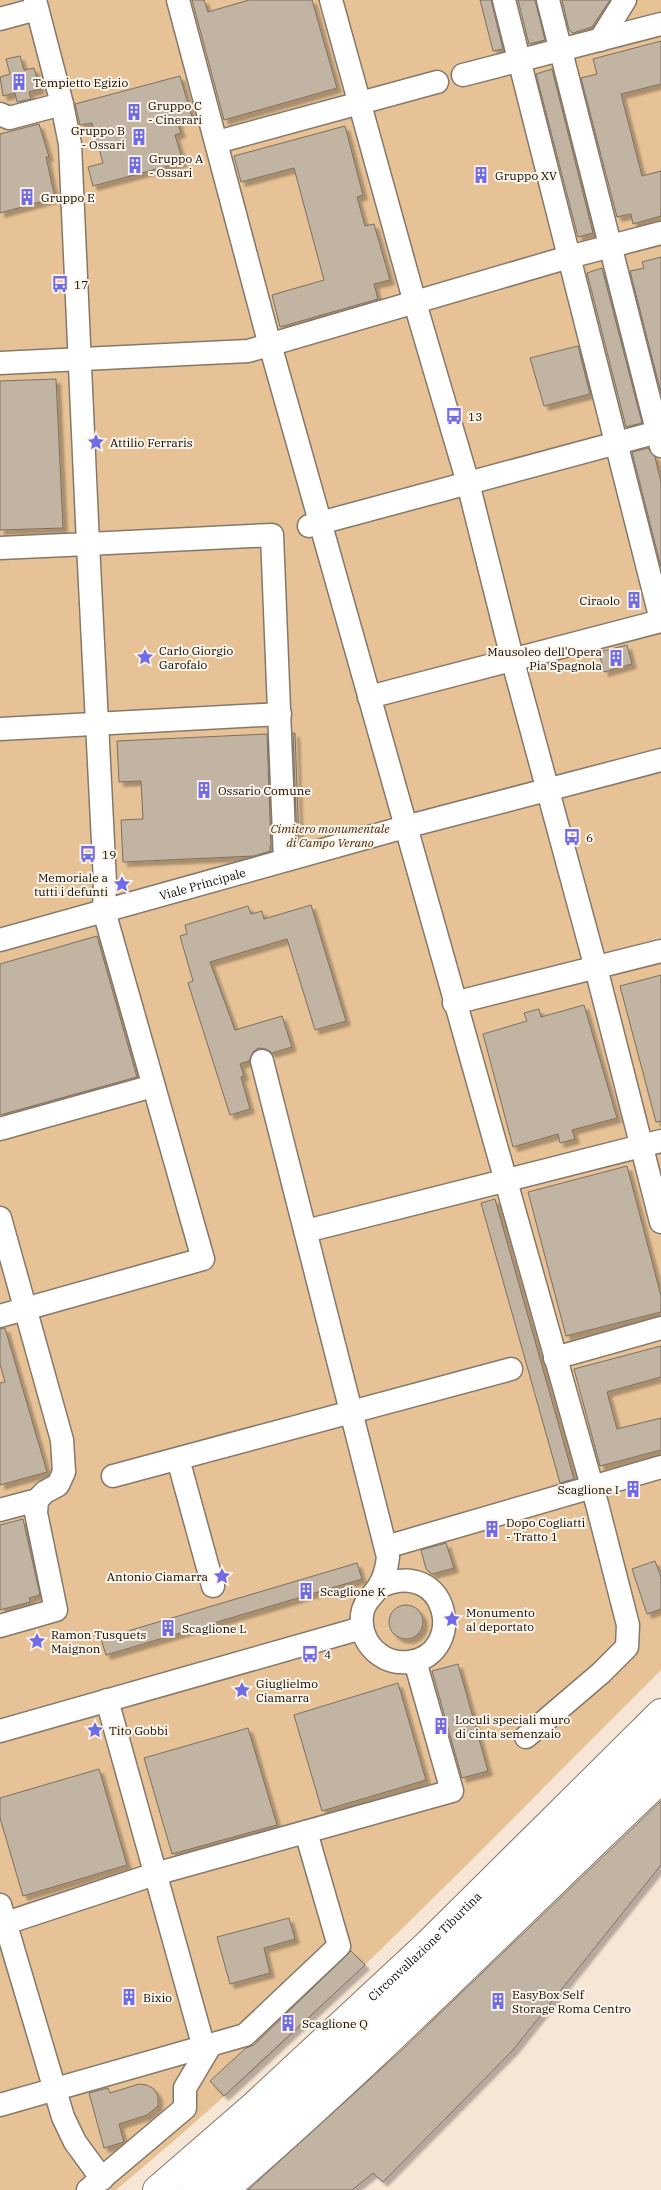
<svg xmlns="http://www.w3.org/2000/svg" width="661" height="2190" font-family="'IBM Plex Serif',serif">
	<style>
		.green { fill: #e7c296 }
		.building { fill: #c2b4a3; stroke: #7c6f60; filter: url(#shadow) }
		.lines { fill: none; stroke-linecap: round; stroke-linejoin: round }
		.minor-casing { stroke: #867869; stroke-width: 25 }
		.highway-casing { stroke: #867869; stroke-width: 30 }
		.minor { stroke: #fff; stroke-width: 22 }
		.highway { stroke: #fff; stroke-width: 28 }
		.labels { text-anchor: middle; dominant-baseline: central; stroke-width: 4; stroke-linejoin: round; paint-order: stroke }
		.poi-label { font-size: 12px; fill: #0f0a05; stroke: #fef5ea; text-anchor: start }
		.park-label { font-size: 12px; font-style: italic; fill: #422c0f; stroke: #fef5ea }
		.street-label { font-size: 12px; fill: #0f0a05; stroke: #fef5ea }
	</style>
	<defs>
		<filter id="shadow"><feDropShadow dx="4.5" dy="4.5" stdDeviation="1" flood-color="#0004"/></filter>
	</defs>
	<rect width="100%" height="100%" fill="#f6e6d5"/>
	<!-- green -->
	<path class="green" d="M0,0H661V1670C483,1847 309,2030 116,2190H0Z"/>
	<!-- building -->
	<path class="building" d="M192,0H204L208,12L249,0H312L337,88L224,120Z
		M480,0H491L503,49L493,51Z
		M518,0H535L545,40L529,44Z
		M562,0H610L592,27L573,33L569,30Z
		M661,41V84L621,94L642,176L661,171V216L633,224L631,214L617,217L581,78L597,74L593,59Z
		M20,56L24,70L34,68L40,89L29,92L31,99L17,102L15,93L3,96L0,77L10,74L6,59Z
		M552,69L593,233L578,237L536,74Z
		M180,76L192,117L177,121L181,133L175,135L183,162L93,186L88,167L103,163L92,123L80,125L75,104Z
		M39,124L49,157H46L55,198L0,213V134Z
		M345,126L363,195L357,197L365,226L374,224L390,280L374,284L378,299L280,327L272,295L324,280L294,168L241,182L234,156Z
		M661,257V393L630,271L644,268L642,262Z
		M602,268L642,423L626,427L587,273Z
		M578,346L590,394L544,406L530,358Z
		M56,379L63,528L0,530V381Z
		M648,448L655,457L661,483V567L632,452Z
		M627,645L632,664L604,672L599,652Z
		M293,733H295L299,843H297Z
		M267,734L271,846H270V851L254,856L123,862L121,820L143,819L141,781L119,782L117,741Z
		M311,905L346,1021L315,1030L287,939L210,962L235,1030L282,1016L292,1047L272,1053L266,1049L258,1048L253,1052L249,1061L240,1064L244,1076L241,1077L250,1109L230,1115L188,983L193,981L180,936L187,934L185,925L248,906L251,914L262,911L264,919Z
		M97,936L137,1077L0,1115V964Z
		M661,975V1121L656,1122L620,986Z
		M584,1005L617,1118L572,1130L575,1139L560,1143L558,1134L513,1147L483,1034L527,1021L524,1013L539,1009L541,1017Z
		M627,1166L661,1296V1312L566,1336L528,1192Z
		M495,1199L574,1479L560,1483L481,1203Z
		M5,1328L47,1472L0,1485V1383L5,1382L0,1364V1329Z
		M661,1346V1377L607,1392L617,1429L661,1418V1450L600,1466L574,1369Z
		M23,1519L40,1595L29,1598L30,1602L0,1610V1525Z
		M446,1543L454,1568L432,1574L426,1569L421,1550Z
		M655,1561L661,1577V1609L647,1614L632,1569Z
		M357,1563L362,1579L106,1655L101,1639Z
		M389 1622a17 17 0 1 1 34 0a17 17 0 1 1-34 0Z
		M458,1664L488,1771L462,1778L432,1671Z
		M398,1683L426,1780L322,1811L294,1715Z
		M248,1728L277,1825L172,1854L144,1758Z
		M99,1769L127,1865L23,1896L0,1818V1798Z
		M661,1801V1865L513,2050L383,2182L373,2173L352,2190H248L402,2050Z
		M289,1918L295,1939L264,1948L270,1973L230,1984L217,1937Z
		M351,1951L365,1965L224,2096L210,2081L246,2048L254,2045Z
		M139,2084L147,2085L154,2089L158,2096V2106L147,2115L119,2124L124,2142L104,2148L89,2093L108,2088L110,2093Z"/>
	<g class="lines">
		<!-- minor casing -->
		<g class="minor-casing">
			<g id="minor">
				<path d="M178,0L272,353"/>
				<path d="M331,0L415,303L468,483L512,658L596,968L661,1222"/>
				<path d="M504,0L661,620"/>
				<path d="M548,0L661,446"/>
				<path d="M0,19L37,9"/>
				<path d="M600,40L625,0"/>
				<path d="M463,75L661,24"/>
				<path d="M0,114L9,118L62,104"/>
				<path d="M217,142L437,82"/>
				<path d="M273,355L597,1504L628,1625L627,1647L601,1673L526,1737"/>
				<path d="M0,363L248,351L569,257L661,233"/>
				<path d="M309,526L661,431"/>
				<path d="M0,548L88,544L70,144L62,104L35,0"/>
				<path d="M369,697L661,621"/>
				<path d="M0,729L280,714"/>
				<path id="s1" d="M0,940L405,827L661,760"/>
				<path d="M454,1003L661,951"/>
				<path d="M262,1061L388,1557C387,1566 385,1577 379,1586C373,1597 364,1600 362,1615C360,1631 367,1646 380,1655C388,1661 399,1663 409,1662C468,1654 449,1555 379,1587"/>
				<path d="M0,1129L153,1086"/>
				<path d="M0,1218L62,1440L64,1472L58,1485L45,1492L37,1500L0,1510"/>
				<path d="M306,1231L661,1141"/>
				<path d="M0,1316L203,1259L104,911L105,882L88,544L272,535L285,860"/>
				<path d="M555,1358L661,1328"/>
				<path d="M178,1459L213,1586"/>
				<path d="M113,1476L511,1369"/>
				<path d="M386,1547L661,1467"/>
				<path d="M0,1626L56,1610L36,1513L37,1500"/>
				<path d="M107,1700L204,2048"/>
				<path d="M0,1731L362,1628"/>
				<path d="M0,1905L63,2117L75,2142L102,2179"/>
				<path d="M0,1925L155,1874L452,1791L415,1661"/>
				<path d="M0,2105L245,2035L339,1946L306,1832"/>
				<path d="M88,2190L185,2108V2088L210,2046"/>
			</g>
		</g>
		<!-- highway casing -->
		<g class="highway-casing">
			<g id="highway">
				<path id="s2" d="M157,2190L255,2105L428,1944L661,1713"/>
				<path d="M193,2190L406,1997L661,1746"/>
				<path d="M224,2190C376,2059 516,1916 661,1779"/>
			</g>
		</g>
		<!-- minor -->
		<use href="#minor" class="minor"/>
		<!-- highway -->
		<use href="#highway" class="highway"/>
	</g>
	<!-- icons -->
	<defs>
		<g id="building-bare" transform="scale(1.35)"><path d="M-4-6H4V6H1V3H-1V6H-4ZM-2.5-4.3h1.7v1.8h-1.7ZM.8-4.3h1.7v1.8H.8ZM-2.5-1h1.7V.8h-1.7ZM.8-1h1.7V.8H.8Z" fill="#706be6" stroke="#fef5ea" stroke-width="2.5" paint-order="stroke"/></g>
		<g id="bus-bare" transform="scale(1.35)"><path d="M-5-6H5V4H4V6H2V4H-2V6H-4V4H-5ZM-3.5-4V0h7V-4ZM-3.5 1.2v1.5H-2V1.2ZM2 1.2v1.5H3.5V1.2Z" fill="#706be6" stroke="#fef5ea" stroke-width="2.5" paint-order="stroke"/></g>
		<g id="sight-bare" transform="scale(1.35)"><path d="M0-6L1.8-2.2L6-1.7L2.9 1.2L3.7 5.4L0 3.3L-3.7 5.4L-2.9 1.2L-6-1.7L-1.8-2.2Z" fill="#706be6" stroke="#fef5ea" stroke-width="2.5" paint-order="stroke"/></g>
	</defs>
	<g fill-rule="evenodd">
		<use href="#building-bare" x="19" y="82"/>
		<use href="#building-bare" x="134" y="112"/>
		<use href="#building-bare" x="139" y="137"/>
		<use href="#building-bare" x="135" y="165"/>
		<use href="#building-bare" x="481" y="175"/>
		<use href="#building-bare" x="27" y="197"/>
		<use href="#bus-bare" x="60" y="284"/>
		<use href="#bus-bare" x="454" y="416"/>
		<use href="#sight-bare" x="96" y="442"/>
		<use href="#building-bare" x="634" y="600"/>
		<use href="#sight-bare" x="145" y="657"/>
		<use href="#building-bare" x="616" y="658"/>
		<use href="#building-bare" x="204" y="790"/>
		<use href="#bus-bare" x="572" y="837"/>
		<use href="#bus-bare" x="88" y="854"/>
		<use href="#sight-bare" x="122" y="884"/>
		<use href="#building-bare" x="633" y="1489"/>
		<use href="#building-bare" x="492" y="1529"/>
		<use href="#sight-bare" x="222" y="1576"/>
		<use href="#building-bare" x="306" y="1591"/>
		<use href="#sight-bare" x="452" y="1619"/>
		<use href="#building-bare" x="168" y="1628"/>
		<use href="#sight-bare" x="37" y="1641"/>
		<use href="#bus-bare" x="310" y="1654"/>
		<use href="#sight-bare" x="242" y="1690"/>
		<use href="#building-bare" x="441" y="1726"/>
		<use href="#sight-bare" x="95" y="1730"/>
		<use href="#building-bare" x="129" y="1997"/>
		<use href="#building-bare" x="498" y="2001"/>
		<use href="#building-bare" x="288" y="2023"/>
	</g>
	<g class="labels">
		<!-- poi labels -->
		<g class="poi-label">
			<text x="33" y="82">Tempietto Egizio</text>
			<text x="148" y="105">Gruppo C<tspan x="148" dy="14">- Cinerari</tspan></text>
			<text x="125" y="130" text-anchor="end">Gruppo B<tspan x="125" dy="14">- Ossari</tspan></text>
			<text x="149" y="158">Gruppo A<tspan x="149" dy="14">- Ossari</tspan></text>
			<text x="495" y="175">Gruppo XV</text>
			<text x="41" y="197">Gruppo E</text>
			<text x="74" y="284">17</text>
			<text x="468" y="416">13</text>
			<text x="110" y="442">Attilio Ferraris</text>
			<text x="620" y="600" text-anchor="end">Ciraolo</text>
			<text x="159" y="650">Carlo Giorgio<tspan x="159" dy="14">Garofalo</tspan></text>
			<text x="602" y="651" text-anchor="end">Mausoleo dell'Opera<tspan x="602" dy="14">Pia Spagnola</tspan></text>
			<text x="218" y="790">Ossario Comune</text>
			<text x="586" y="837">6</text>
			<text x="102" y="854">19</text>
			<text x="108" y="877" text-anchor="end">Memoriale a<tspan x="108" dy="14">tutti i defunti</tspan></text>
			<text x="619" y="1489" text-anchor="end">Scaglione I</text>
			<text x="506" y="1522">Dopo Cogliatti<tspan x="506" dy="14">- Tratto 1</tspan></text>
			<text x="208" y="1576" text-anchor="end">Antonio Ciamarra</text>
			<text x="320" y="1591">Scaglione K</text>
			<text x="466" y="1612">Monumento<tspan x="466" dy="14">al deportato</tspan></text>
			<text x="182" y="1628">Scaglione L</text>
			<text x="51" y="1634">Ramon Tusquets<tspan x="51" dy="14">Maignon</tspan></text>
			<text x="324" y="1654">4</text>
			<text x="256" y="1683">Giuglielmo<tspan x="256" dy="14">Ciamarra</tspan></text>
			<text x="455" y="1719">Loculi speciali muro<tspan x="455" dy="14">di cinta semenzaio</tspan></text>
			<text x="109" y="1730">Tito Gobbi</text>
			<text x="512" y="1994">EasyBox Self<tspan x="512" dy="14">Storage Roma Centro</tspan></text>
			<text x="143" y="1997">Bixio</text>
			<text x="302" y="2023">Scaglione Q</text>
		</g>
		<!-- park labels -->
		<g class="park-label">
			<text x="330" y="828">Cimitero monumentale<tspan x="330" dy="14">di Campo Verano</tspan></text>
		</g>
		<!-- street labels -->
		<g class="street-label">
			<text stroke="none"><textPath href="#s1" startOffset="210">Viale Principale</textPath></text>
			<text stroke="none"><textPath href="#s2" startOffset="362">Circonvallazione Tiburtina</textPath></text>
		</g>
	</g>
</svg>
